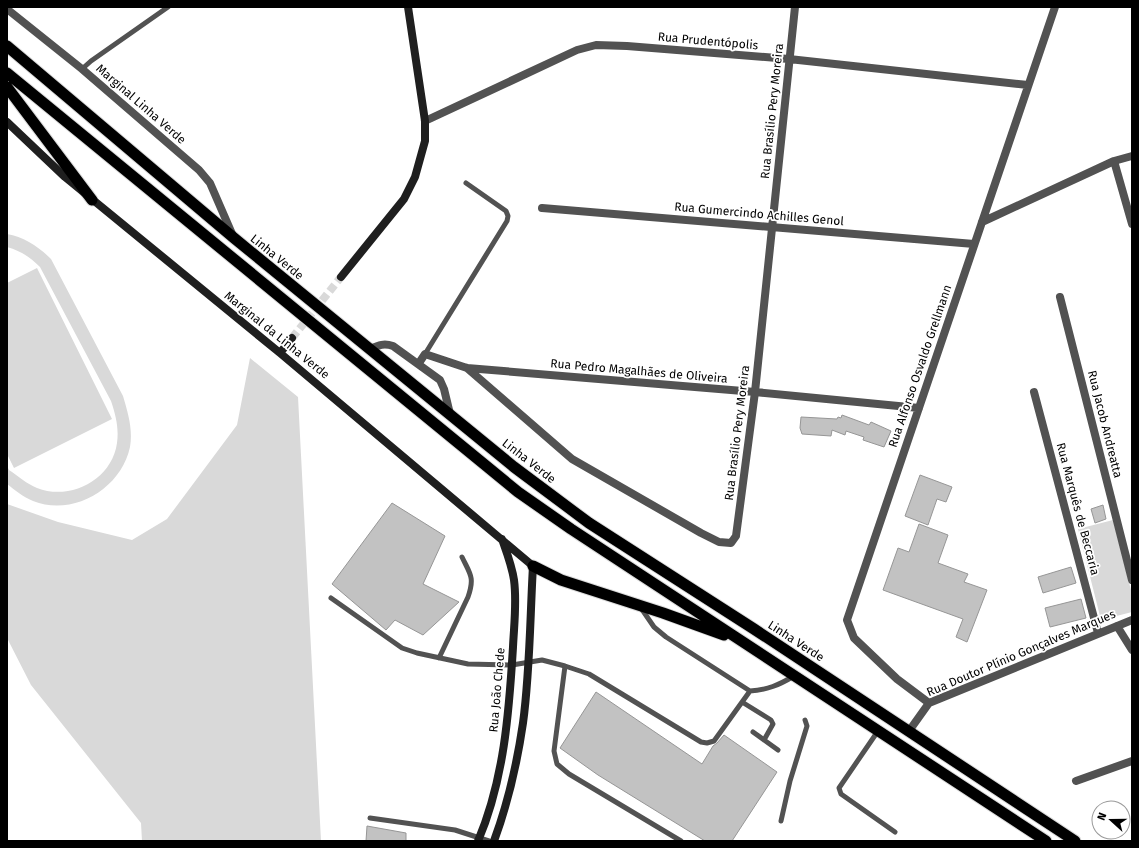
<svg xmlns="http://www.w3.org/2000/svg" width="1139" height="848" font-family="'Fira Sans',sans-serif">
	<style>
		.green { fill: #d9d9d9 }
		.building { fill: #c2c2c2; stroke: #969696 }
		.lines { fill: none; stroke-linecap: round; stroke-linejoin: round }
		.secondary-tunnel { stroke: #d9d9d9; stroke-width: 8; stroke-dasharray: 8 4; stroke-linecap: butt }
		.trunk-casing { stroke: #dbdbdb; stroke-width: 13 }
		.service { stroke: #525252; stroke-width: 5 }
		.minor { stroke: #525252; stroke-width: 8 }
		.secondary { stroke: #1f1f1f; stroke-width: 8 }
		.trunk { stroke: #000; stroke-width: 11 }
		.labels { text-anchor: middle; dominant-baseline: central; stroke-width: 3.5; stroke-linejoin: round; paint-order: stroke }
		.street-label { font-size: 12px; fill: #000; stroke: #fff }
	</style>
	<rect width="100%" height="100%" fill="#fff"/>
	<!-- green -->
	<path class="green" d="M7,234C24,237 39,247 51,259L123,396C128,413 133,429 130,447C121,489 73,517 33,501C23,497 15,490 7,484V466L9,470C18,476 27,484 37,488C70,501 112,480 117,443C119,428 116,416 111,401L40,267C30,257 21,251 7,247Z
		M37,268L112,419L14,468L7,454V283Z
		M250,358L298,397L321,841H142L141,823L31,685L7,638V504L58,522L132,540L167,519L237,425Z
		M1113,520L1132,594V612L1101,620L1078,529Z"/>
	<!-- building -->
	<path class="building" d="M842,415L869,425L871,422L891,431L884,447L863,440L864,437L846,431L845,435L832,430L831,436L802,434L800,428L801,417L837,419L838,417L841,418Z
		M920,475L952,487L946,502L937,499L928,525L905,516Z
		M392,503L445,536L423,584L459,602L423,635L395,620L386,630L332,584Z
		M1103,505L1106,519L1095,523L1091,509Z
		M919,524L948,535L938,563L968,574L964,582L987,590L967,642L956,637L963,619L883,590L898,548L909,552Z
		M1071,567L1076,583L1043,593L1038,577Z
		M1081,599L1086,618L1050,627L1045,608Z
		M596,692L702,764L713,746L717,743L724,735L777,772L732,841H705L598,775L560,748Z
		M367,826L406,833V841H366Z"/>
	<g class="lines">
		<!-- secondary-tunnel -->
		<path class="secondary-tunnel" d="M292,338L341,277"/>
		<!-- trunk casing -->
		<g class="trunk-casing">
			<path id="trunk" d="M7,46L234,238L514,467L589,523L754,629L1075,841
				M7,73L518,492L571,529L1046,841
				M7,87L92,200
				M533,566L561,580L663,613L724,635"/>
		</g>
		<!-- service -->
		<path class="service" d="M82,69L91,61L168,7
			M425,354L507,221L508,216L506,211L466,183
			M331,598L402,648L417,653L468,664L512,665L542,660L565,666L589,674L701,742L707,743L714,741L750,691L666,637L654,627L641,608
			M439,658L468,597C475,577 470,574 462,557
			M565,666L554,751L557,764L569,774L681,841
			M750,691C767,690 779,685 794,676
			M742,702L771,720L773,724L764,740
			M878,731L839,788L841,794L895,832
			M753,732L778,750
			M370,818L455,830L489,841
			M781,821L790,781L807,726L805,720"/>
		<!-- minor -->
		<path class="minor" d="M7,9L82,69L199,170L210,183L233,236
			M425,121L577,50L596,45L627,46L789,59L1028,85
			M1114,161L1132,224
			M542,208L974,244
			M982,222L1114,161L1132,156
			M1060,297L1132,580
			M370,349C379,345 384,343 393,346L440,380L444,389L450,414
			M419,363L425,354L467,368L755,392L919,408
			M467,368L572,459L701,533L719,542L731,543L736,536L755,392L795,7
			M1034,392L1098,633
			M1117,626L1132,650
			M929,703L897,679L854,638L847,620L1055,7
			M909,731L929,703L1132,620
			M1076,781L1132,761"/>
		<!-- secondary -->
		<path class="secondary" d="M7,122L65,177L280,353L533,566C530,617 530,672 523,723C517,764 508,803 494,841
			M341,277L404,199L415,177L425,141V121L408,7
			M280,353L292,338
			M478,841C504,780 509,713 513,647C514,625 517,602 514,580C512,566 507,553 502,539"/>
		<!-- trunk -->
		<use href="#trunk" class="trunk"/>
	</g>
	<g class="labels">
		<!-- street labels -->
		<g class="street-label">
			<text transform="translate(708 41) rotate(5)">Rua Prudentópolis</text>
			<text transform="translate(141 104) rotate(41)">Marginal Linha Verde</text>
			<text transform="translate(772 111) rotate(-84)">Rua Brasílio Pery Moreira</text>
			<text transform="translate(759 214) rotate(5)">Rua Gumercindo Achilles Genol</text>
			<text transform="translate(277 257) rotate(39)">Linha Verde</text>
			<text transform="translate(277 335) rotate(39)">Marginal da Linha Verde</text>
			<text transform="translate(920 366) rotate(-71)">Rua Alfonso Osvaldo Grellmann</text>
			<text transform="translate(639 371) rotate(5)">Rua Pedro Magalhães de Oliveira</text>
			<text transform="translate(1105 424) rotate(76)">Rua Jacob Andreatta</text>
			<text transform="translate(737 433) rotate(-83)">Rua Brasílio Pery Moreira</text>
			<text transform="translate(529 461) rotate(38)">Linha Verde</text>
			<text transform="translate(1078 509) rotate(75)">Rua Marquês de Beccaria</text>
			<text transform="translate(796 641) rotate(33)">Linha Verde</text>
			<text transform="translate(1021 653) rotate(-23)">Rua Doutor Plínio Gonçalves Marques</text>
			<text transform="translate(497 690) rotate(-85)">Rua João Chede</text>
		</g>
	</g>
	<!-- border -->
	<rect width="1139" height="848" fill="none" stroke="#000000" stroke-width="16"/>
	<!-- north arrow -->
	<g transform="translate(1111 820) rotate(291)"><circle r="19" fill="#ffffff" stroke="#999999"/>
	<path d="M0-3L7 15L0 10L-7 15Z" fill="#000000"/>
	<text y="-6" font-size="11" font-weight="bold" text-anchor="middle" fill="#000000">N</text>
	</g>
</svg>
